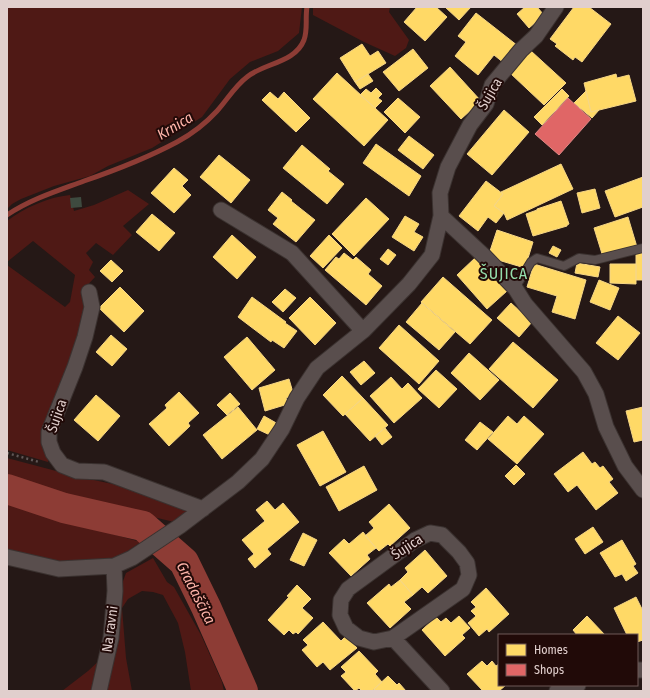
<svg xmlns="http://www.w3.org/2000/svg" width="650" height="698" font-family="'Fira Sans Condensed',sans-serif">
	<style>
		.green { fill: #4f1915 }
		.homes { fill: #ffd966; stroke: #f6d685 }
		.shops { fill: #e06666; stroke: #e08685 }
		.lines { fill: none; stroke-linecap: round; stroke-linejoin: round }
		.stream { stroke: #8d3c35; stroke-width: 5 }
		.river { stroke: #8d3c35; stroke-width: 30 }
		.building { fill: #3e4a3f }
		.service-casing { stroke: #3b3230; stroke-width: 10 }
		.minor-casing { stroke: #3b3230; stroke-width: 17 }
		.path { stroke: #625857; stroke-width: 2.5; stroke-dasharray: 2 3; stroke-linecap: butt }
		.service { stroke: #594e4d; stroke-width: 8 }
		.minor { stroke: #594e4d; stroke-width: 15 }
		.labels { text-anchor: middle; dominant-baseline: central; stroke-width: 4; stroke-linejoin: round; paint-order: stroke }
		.street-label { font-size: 14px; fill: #e1cfcd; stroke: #210a08 }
		.water-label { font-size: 15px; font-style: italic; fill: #feb4a9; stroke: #210a08 }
		.quarter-label { font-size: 16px; letter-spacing: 1px; fill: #94ddac; stroke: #210a08 }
	</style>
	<rect width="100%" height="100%" fill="#251816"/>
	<!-- green -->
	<path class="green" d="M7,7H302L299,33L278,51L250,62L230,79L202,117L152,148L108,166L90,176L54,186L21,199L12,204L7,209Z
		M313,7H390L389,12L409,40L406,48L395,56L364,42L313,15Z
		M128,190L149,204L123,226L132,235L113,255L96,243L86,253L93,262L89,270L95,277L82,291L89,311L48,462L7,450V265L65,307L70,302L75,275L33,241L7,262V221C24,208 48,197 70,195L74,211L94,205Z
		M7,458L75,476L122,486L188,511L174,522L22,485L7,478Z
		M7,502L36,513L141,542L117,558L102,560L62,562L13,552L7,550Z
		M153,558L167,582L174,587L201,635L222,682L224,691H191L185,652L178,623L163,595L153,592L142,591L128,599L122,608L126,658L132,691H102L122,584L126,573Z
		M102,658L95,691H62L88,671Z"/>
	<!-- homes -->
	<path class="homes" d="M417,7H436L447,17L425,41L404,22Z
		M445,7H471L459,20Z
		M525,7H537L544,15L529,28L517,14Z
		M574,7H589L611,24L582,62L575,57L573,60L555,46L557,44L550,39Z
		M476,13L518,46L504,63L494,55L478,75L455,56L466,42L458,36Z
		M362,44L370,56L378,51L386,63L355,82L340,58Z
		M413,49L428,68L399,91L383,72Z
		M531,51L566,83L544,105L510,73Z
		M450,67L481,101L461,119L430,86Z
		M337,73L388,120L364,146L313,99Z
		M368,74L373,81L360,89L355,82Z
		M616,74L617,78L629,75L636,101L591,112L584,83Z
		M376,88L382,94L378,98L382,101L375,108L360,95L366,89L371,93Z
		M562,89L569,96L542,125L534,117Z
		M586,91L591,112L599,110L592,118L574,103Z
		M270,92L278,99L284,92L310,118L296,132L262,100Z
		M398,98L420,117L405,133L384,112Z
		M504,110L529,132L492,175L467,154Z
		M409,136L434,155L423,169L398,150Z
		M376,144L421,176L409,196L363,163Z
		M302,145L330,169L328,171L344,184L327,204L283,168Z
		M219,155L250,180L231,203L200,177Z
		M561,164L573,189L507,220L504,213L494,206L503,194L501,192Z
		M174,168L188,180L182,186L191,195L174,213L151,193Z
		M643,177V207L615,217L605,191Z
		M486,181L503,194L494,206L504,213L496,223L488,217L478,231L459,216Z
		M595,189L600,208L582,213L577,193Z
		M282,192L292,200L291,201L315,220L296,242L273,224L278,218L268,210Z
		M366,198L389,219L354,256L332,234Z
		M561,201L569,224L567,225V226L533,236L526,214L537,210V209Z
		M152,214L175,233L159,251L136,232Z
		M405,216L419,224L414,232L423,237L414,251L392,237Z
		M628,217L637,247L603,257L594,228Z
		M497,230L533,242L525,268L488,257Z
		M232,235L256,257L237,279L213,257Z
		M329,235L342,248L323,268L310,256Z
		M553,246L561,250L557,257L549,253Z
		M388,249L396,255L388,265L380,259Z
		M636,252H643V280H636Z
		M344,253L353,260L356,257L371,270L368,274L382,286L366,305L325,270L336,257L339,259Z
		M476,257L507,291L487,309L457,275Z
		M111,260L123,271L112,282L100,271Z
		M577,263L600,267L598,277L575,273Z
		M534,264L586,280L575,319L552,312L557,296L527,287Z
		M610,264H636V284L610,283Z
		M443,277L492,320L470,344L421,302Z
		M599,280L619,288L610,310L590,302Z
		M120,287L144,311L124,332L99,308Z
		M285,289L296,298L283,312L272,302Z
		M252,297L286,322L285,323L297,331L284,348L272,340L271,342L238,317Z
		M310,297L336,323L315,345L289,318Z
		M422,303L455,332L439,350L406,322Z
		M511,303L532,322L519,337L497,318Z
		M618,316L640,333L618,360L596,343Z
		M399,325L439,361L419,384L379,348Z
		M111,335L127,349L112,366L96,352Z
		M247,337L275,370L252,390L224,357Z
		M513,342L558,380L533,408L489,369Z
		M469,353L499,380L480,400L451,373Z
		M364,361L375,373L361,385L350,372Z
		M436,370L457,389L439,408L418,389Z
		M342,376L363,398L343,416L323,395Z
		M391,377L402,389L408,383L422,398L394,423L370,396Z
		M289,379L294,396L286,398L288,404L265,411L259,388Z
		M179,392L199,413L188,423L190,426L169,446L149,424L167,408L165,405Z
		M230,393L240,404L227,415L217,405Z
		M96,395L120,416L98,441L74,420Z
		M363,398L388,425L370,441L345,414Z
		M238,407L257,430L222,459L203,435Z
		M643,407V440L634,442L626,411Z
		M264,416L278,424L272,436L257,429Z
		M508,416L517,424L524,416L544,434L517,464L488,439Z
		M480,422L493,432L477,450L465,440Z
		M385,428L392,437L382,445L375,436Z
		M323,431L346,472L320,486L297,445Z
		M583,452L592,464L595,462L600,468L603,466L613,479L609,482L618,493L596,510L577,485L568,492L554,474Z
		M516,465L525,474L514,485L505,476Z
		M364,466L377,490L339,511L326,487Z
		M267,501L275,510L283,503L299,522L267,549L271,554L255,568L248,559L254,554L242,540L265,521L256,510Z
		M389,504L410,528L390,546L388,544L379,551L365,536L374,528L369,522Z
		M593,527L603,542L585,554L575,539Z
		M363,532L376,548L367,555L370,559L351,576L329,553L344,539L349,544Z
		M303,533L317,540L304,566L290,560Z
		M622,540L636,564L633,566L638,573L626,581L622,574L615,577L600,553Z
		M425,550L447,576L428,593L422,587L413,595L400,580L408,572L405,568Z
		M400,580L413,595L404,602L411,609L390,628L367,603L389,584L391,587Z
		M297,585L311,599L302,608L313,618L298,634L296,632L293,634L289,630L284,635L268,620L289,597L287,596Z
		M486,588L509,614L489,632L487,629L479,636L468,623L476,616L471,611L476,607L471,602Z
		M636,597L643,611V640L637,642V635H627L614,608Z
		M459,616L470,628L462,635L465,638L445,656L422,630L436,617L441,622L446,618L451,623Z
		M587,616L605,635H577L573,630Z
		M323,622L341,641L346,636L357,648L330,670L323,662L317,667L302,650L308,645L303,640Z
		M359,651L378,671L375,674L382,682L372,691H362L359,688L355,691L341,676L346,672L341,667Z
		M482,661L487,666L492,661L496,666L499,664V685H506L499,691H483L467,674Z
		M388,676L397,685L399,683L406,691H376L374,689Z"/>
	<!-- shops -->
	<path class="shops" d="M568,98L591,119L559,155L535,134Z"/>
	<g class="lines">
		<!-- stream -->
		<path class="stream" d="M7,215C31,199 57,191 84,181C116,170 147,158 177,142C192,134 205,124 217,111C227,100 235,86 247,77C264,63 295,63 304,40C308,29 305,18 307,7"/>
		<!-- river -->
		<path class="river" d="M7,489L64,508L143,526L184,562L206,607L243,691"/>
	</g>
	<!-- building -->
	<path class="building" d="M81,197L82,207L71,208L70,198Z"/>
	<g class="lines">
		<!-- service casing -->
		<g class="service-casing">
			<path id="service" d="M515,288L531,262L537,258L564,266L579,258L595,260L643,248"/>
		</g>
		<!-- minor casing -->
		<g class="minor-casing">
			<path id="minor" d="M221,210L292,253L363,331
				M441,216L483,255L515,288L525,304L584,372L596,394L606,427L625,466L643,490
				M89,292L92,307L85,337L75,367L49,432V442L53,453L62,465L77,471L104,472L203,509
				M430,533L442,535L459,552L467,563L469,575L463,589L393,638L374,642L359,638L346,628L340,615L341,600L348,589L415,540Z
				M7,557L59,569L114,566L132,558L180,526L238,482L262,459L282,429L297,398L317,368L363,331L409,284L432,255L441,216L440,193L448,167L470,125L486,104L492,85L521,50L536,36L556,7
				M393,638L442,691
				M637,670H643
				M99,691L111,638L115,591L114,566
				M557,691L578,685"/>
		</g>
		<!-- path -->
		<path class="path" d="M7,453L39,462"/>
		<!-- service -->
		<use href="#service" class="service"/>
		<!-- minor -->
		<use href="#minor" class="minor"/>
	</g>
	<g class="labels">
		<!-- street labels -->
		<g class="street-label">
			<text transform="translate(490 94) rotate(-60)">Šujica</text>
			<text transform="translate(57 416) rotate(-71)">Šujica</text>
			<text transform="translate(407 547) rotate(-33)">Šujica</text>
			<text transform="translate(110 629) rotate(-82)">Na ravni</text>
		</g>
		<!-- water labels -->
		<g class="water-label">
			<text transform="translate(175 126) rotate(-31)">Krnica</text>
			<text transform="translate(196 593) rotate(63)">Gradaščica</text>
		</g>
		<!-- quarter labels -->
		<g class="quarter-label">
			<text x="504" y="273">ŠUJICA</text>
		</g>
	</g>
	<!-- border -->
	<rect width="650" height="698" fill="none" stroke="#e1cfcd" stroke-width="16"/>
	<!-- legend -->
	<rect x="498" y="634" width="140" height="52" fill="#210a08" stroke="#6e5957"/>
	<rect x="506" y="644" width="20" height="12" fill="#ffd966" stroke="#6e5957"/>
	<text x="534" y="654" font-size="12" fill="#e1cfcd">Homes</text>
	<rect x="506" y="664" width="20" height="12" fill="#e06666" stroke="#6e5957"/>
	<text x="534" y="674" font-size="12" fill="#e1cfcd">Shops</text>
</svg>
